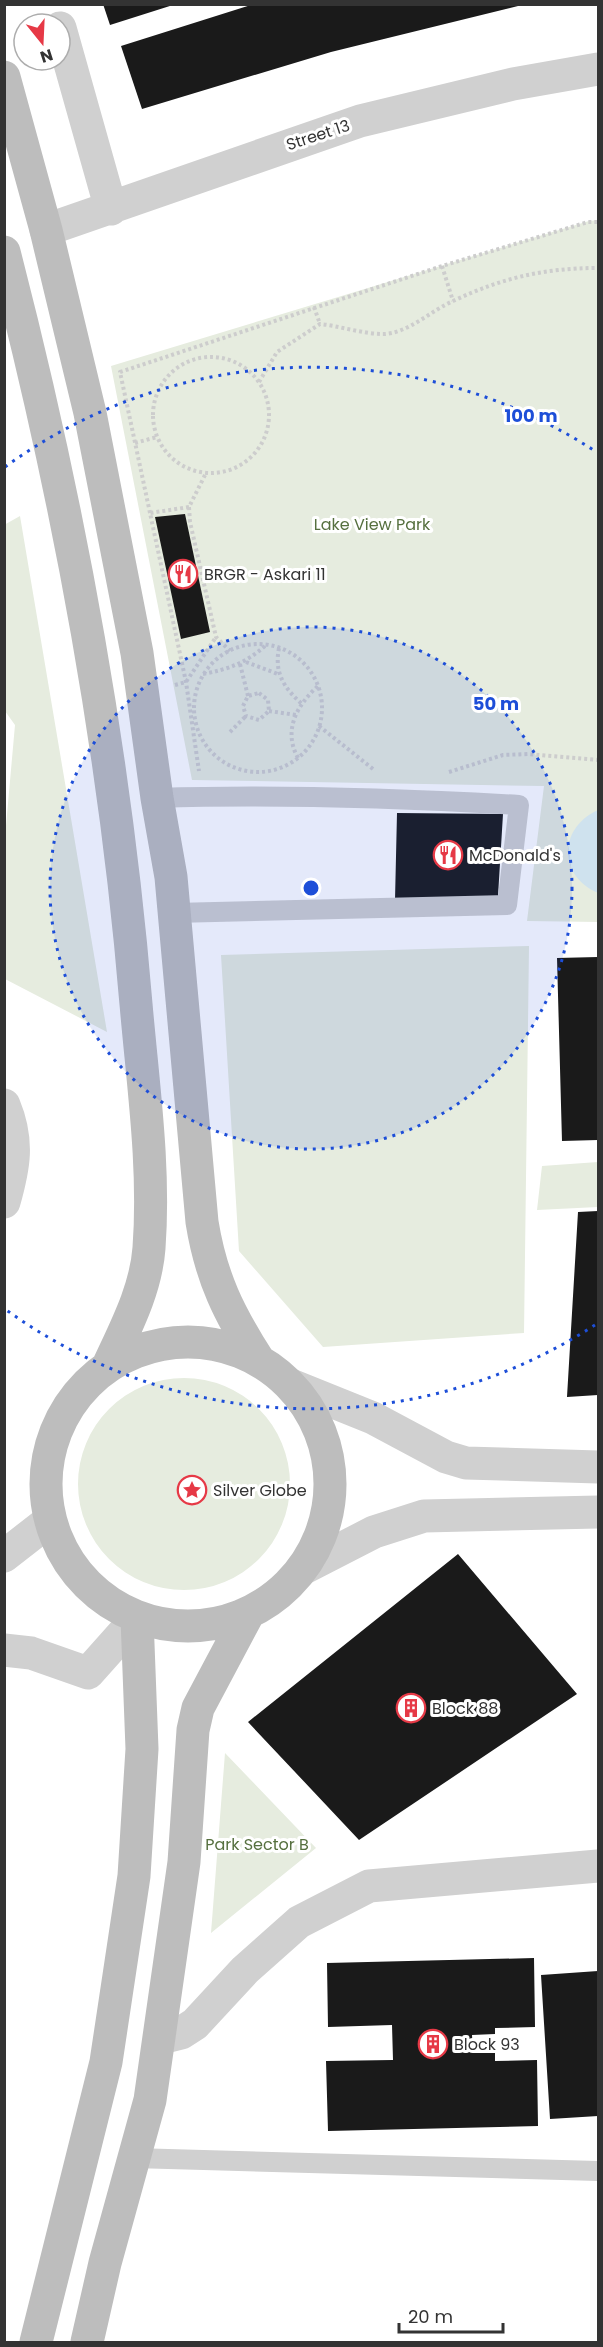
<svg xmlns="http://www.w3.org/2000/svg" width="603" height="2347" font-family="Poppins,sans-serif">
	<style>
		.green { fill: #e6ecdf }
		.water { fill: #cfe2ee }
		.building { fill: #1a1a1a }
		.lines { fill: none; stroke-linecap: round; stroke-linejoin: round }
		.path { stroke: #cdcdcd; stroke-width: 4; stroke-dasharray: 3 3; stroke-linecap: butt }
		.lane { stroke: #d0d0d0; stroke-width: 20 }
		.street { stroke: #d0d0d0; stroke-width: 33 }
		.secondary { stroke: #bdbdbd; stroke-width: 33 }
		.ring { fill: none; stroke: #1d4ed8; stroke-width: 3; stroke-dasharray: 3 6 }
		.labels { text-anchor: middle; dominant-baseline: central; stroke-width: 6; stroke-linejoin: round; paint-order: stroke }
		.street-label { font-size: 16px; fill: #333; stroke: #fff }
		.park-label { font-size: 16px; fill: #56703f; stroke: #fff }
		.poi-label { font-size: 16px; fill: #333; stroke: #fff; text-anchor: start }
		.centre { fill: #1d4ed8; stroke: #fff; stroke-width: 3 }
		.ring-label { font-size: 18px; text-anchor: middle; font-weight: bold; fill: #1d4ed8; stroke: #fff; stroke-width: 6; stroke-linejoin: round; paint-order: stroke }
	</style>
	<rect width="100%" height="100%" fill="#fff"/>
	<!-- green -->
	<path class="green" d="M598,220V922L527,921L544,786L192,780L111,366L589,221Z
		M20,516L107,1032L5,979L4,848L15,725L5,711L4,525Z
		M529,946L524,1333L323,1347L239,1251L221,955Z
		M598,1162V1207L537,1210L542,1166Z
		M78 1484a106 106 0 1 1 212 0a106 106 0 1 1-212 0Z
		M225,1753L316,1848L211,1933Z"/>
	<!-- water -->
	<path class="water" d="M598,810V893C558,876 558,828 598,810Z"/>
	<!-- building -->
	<path class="building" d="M103,4H173V5L110,25Z
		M254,4H522V5L331,52L142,109L121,46Z
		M185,514L210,632L181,639L155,517Z
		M397,813L503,814L498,896L395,900Z
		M598,957V1140L562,1141L557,958Z
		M598,1211V1395L567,1397L578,1212Z
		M458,1554L577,1694L359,1840L248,1722Z
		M534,1958L535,2027L495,2028V2034L472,2035L473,2053H495V2061L537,2060L538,2126L328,2131L326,2061L393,2060L392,2025L328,2027L327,1963Z
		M598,1971V2116L550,2119L541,1975Z"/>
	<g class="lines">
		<!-- path -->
		<path class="path" d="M442,266L453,301
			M314,307L320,324
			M153 415a58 58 0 1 1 116 0a58 58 0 1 1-116 0Z
			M259,382L277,352L320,324C340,326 363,334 383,334C407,334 432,310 453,301C502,278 544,268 598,268
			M135,443L157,437
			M205,475L189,507L190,522L216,637L230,651
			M189,507L150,513L186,682L199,771
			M150,513L120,372L442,266L588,222H598
			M194 708a64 64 0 1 1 128 0a64 64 0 1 1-128 0Z
			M279,648C274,673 284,688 302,704
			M246,662L278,674
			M240,664L248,696
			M203,674C229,669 246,663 266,645
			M175,685L186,682L216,637
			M259,693L268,700L269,711L259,720L246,716L243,706L248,696Z
			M269,711L296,715
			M319,726L373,769
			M230,732L246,716
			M298,758C283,731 296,706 318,686
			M449,772L503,755L528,754L598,760"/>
		<!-- lane -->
		<path class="lane" d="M157,798C278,794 398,798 519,805L507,905L174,913
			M133,2158L598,2171"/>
		<!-- street -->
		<path class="street" d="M60,28L111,209
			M46,230L360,121L513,84L598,69
			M4,1105C19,1141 14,1167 4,1202
			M291,1385L373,1418L446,1457L466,1463L598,1467
			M4,1556L49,1521
			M302,1569L374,1532L424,1516L598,1512
			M4,1650L31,1653L88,1673L137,1618
			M161,2038L181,2033L195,2024L245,1970L299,1922L369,1886L598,1866"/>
		<!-- secondary -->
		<path class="secondary" d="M4,77L46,230L90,413L137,653L157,798L171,877L202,1222C211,1278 229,1314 259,1361
			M4,252C68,499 115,749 136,1004C143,1085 155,1167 149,1248C146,1290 125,1329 108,1366
			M46 1484a142 142 0 1 1 284 0a142 142 0 1 1-284 0Z
			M36,2342L106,2062L134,1876L142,1749L137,1618
			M87,2342L105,2263L150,2100L184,1862L193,1730L198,1708L248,1614"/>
	</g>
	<!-- distance rings -->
	<circle cx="311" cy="888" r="261" fill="#1d4ed8" fill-opacity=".12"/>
	<g class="ring">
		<circle cx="311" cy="888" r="261"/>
		<path d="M595 1325A521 521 0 0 1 5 1309M5 467A521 521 0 0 1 595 451"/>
	</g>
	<!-- icons -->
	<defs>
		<g id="restaurant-ring" transform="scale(1.5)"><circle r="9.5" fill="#fff" stroke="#e63946" stroke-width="1.5"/><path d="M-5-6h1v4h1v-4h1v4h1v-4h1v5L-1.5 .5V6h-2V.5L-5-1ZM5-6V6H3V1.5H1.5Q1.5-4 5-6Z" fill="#e63946"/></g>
		<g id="sight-ring" transform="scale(1.5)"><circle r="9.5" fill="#fff" stroke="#e63946" stroke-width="1.5"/><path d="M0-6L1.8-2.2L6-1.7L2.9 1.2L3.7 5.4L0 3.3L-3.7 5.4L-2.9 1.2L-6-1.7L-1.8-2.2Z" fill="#e63946"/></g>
		<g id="building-ring" transform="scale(1.5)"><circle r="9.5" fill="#fff" stroke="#e63946" stroke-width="1.5"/><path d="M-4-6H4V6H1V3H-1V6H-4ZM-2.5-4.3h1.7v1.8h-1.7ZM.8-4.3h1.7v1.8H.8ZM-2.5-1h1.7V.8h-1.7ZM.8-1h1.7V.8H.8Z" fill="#e63946"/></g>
	</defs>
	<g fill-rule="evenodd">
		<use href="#restaurant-ring" x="183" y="574"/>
		<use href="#restaurant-ring" x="448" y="855"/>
		<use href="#sight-ring" x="192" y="1490"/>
		<use href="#building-ring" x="411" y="1708"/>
		<use href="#building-ring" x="433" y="2044"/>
	</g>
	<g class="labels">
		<!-- street labels -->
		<g class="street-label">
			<text transform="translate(318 135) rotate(-18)">Street 13</text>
		</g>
		<!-- park labels -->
		<g class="park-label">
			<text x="372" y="524">Lake View Park</text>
			<text x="257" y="1844">Park Sector B</text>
		</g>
		<!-- poi labels -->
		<g class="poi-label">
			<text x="204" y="574">BRGR - Askari 11</text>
			<text x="469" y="855">McDonald's</text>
			<text x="213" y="1490">Silver Globe</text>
			<text x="432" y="1708">Block 88</text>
			<text x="454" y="2044">Block 93</text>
		</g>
	</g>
	<circle cx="311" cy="888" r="9" class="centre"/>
	<g class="ring-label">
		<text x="531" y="422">100 m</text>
		<text x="496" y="710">50 m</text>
	</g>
	<!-- border -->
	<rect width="603" height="2347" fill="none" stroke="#333333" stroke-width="12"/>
	<!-- north arrow -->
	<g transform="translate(42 42) rotate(162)"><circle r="28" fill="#ffffff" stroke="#adadad" stroke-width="1.5"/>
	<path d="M0-4.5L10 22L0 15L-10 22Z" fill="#e63946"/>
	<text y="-9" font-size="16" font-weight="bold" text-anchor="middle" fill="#333333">N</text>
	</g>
	<!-- scale -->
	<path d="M399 2323v9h104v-9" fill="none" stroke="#333333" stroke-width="3"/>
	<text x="408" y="2323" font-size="18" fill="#333333" stroke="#ffffff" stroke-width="4.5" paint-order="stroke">20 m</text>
</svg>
